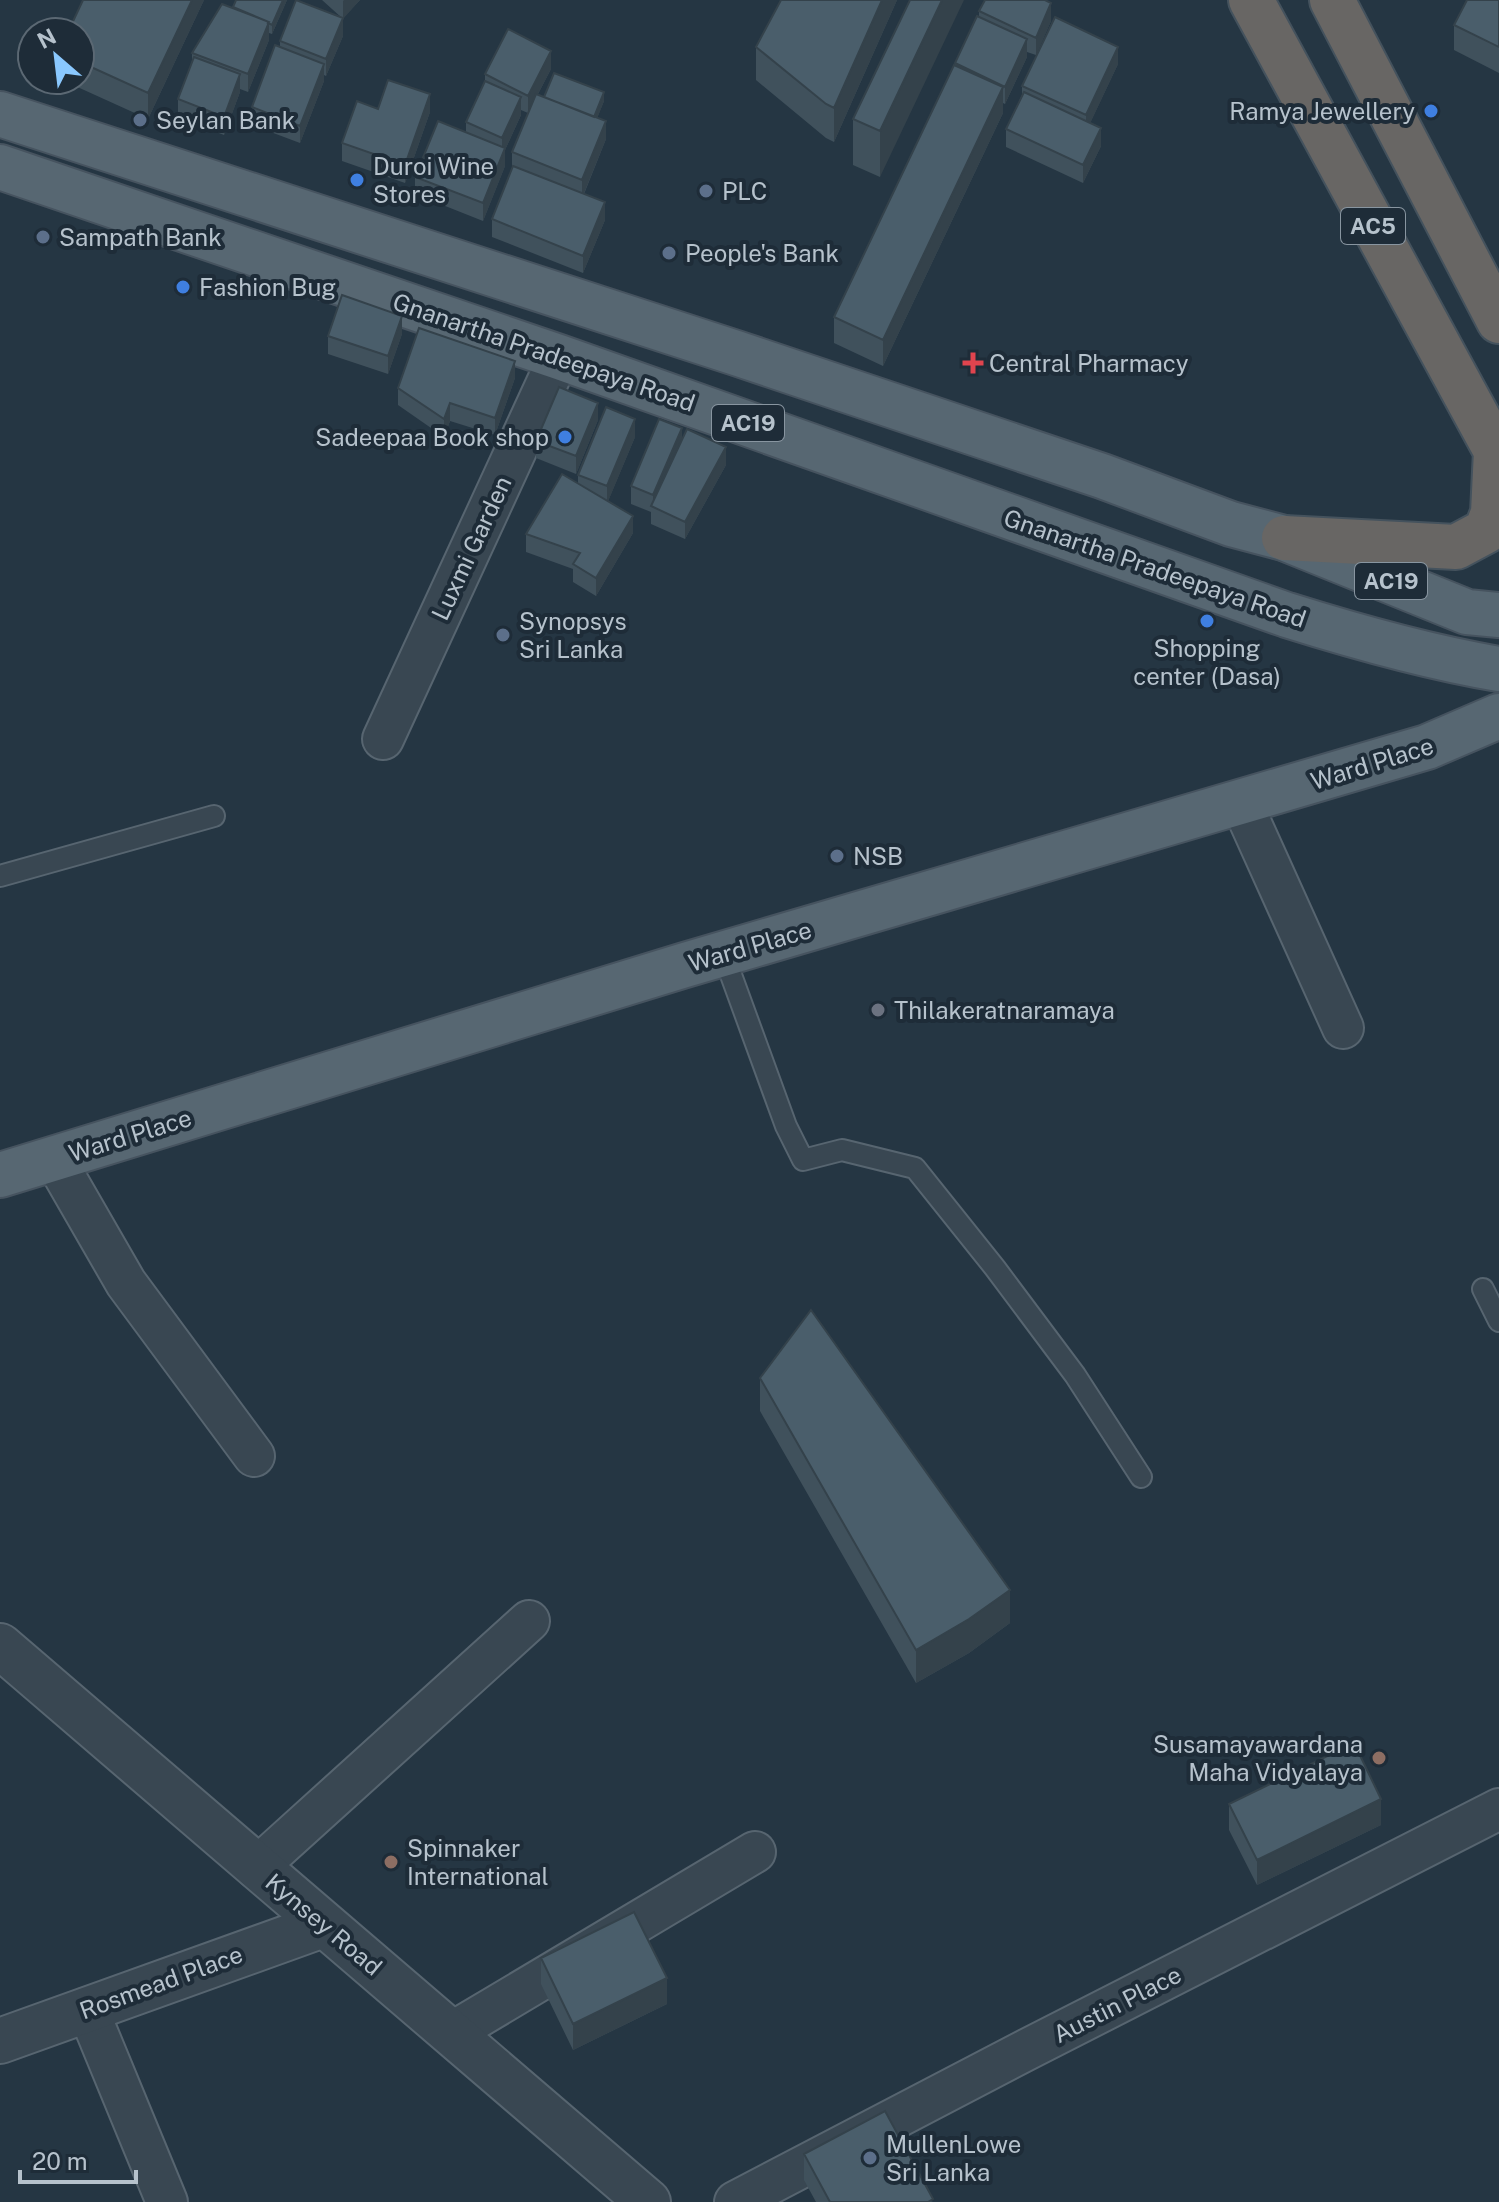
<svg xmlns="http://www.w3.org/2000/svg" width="1499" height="2202" font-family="'Public Sans',sans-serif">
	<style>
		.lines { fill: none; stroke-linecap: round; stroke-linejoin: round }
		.service-casing { stroke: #576570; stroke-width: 24 }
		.minor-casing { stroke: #576570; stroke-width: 44 }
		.tertiary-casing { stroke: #576570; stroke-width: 48 }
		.primary-casing { stroke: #46535f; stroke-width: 48 }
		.trunk-casing { stroke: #44525d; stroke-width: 48 }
		.service { stroke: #394752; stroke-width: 20 }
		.minor { stroke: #394752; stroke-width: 40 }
		.tertiary { stroke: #394752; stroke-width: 44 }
		.primary { stroke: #576772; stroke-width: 44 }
		.trunk { stroke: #686664; stroke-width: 44 }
		.wall { fill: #40515c }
		.shaded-wall { fill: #34424b }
		.building { fill: #4a5e6b; stroke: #34424b; stroke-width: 2 }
		.shop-dot { fill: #3f7fe0; stroke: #1e2c38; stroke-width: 3 }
		.service-dot { fill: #5c6f8a; stroke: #1e2c38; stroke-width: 3 }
		.health-dot { fill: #e0444e; stroke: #1e2c38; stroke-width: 3 }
		.worship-dot { fill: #6b7280; stroke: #1e2c38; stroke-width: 3 }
		.education-dot { fill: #8d6e63; stroke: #1e2c38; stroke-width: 3 }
		.labels { text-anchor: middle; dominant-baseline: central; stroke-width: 8; stroke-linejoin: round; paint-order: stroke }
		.shield { fill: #1e2c38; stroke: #8895a0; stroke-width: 2 }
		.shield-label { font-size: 22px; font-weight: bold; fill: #b6c2cc }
		.poi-label { font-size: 24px; fill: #b6c2cc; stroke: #1e2c38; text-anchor: start }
		.street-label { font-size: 24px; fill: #b6c2cc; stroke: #1e2c38 }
	</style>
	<rect width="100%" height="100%" fill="#253643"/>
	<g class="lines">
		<!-- service casing -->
		<g class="service-casing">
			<path id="service" d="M0,876L214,816
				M723,953L786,1126L803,1160L842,1150L915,1168L995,1268L1075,1375L1141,1477
				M1483,1289L1499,1321"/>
		</g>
		<!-- minor casing -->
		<g class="minor-casing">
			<path id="minor" d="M383,739L559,357
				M1241,802L1343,1028
				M54,1158L126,1283L254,1456
				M256,1868L529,1621
				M87,2008L167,2202
				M453,2032L755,1852
				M735,2202L1028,2049L1499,1809"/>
		</g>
		<!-- tertiary casing -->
		<g class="tertiary-casing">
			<path id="tertiary" d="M0,1646C215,1832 433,2015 648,2202
				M0,2041L323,1925"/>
		</g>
		<!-- primary casing -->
		<g class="primary-casing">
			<path id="primary" d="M0,114L736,353L1102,476L1231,524L1284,538L1467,612L1499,615
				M0,167L559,357L1287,615C1357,637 1427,657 1499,669
				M0,1175L685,965L1427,747L1499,716"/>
		</g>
		<!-- trunk casing -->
		<g class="trunk-casing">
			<path id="trunk" d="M1251,0L1496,451L1499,465
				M1332,0L1499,321
				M1284,538L1456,547L1486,531L1493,513L1496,451"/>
		</g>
		<!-- service -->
		<use href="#service" class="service"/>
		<!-- minor -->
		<use href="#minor" class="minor"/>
		<!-- tertiary -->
		<use href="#tertiary" class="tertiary"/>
		<!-- primary -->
		<use href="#primary" class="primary"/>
		<!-- trunk -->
		<use href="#trunk" class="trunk"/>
	</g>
	<!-- wall -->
	<path class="wall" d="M204,0L148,119L62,80H80V32Z
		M287,0L272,34L269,33V40L248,92L240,89V92L224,135L178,117V99L192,61V53L233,8Z
		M322,0H360L343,18V36L326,76L324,75V81L300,143L252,125V107L280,47V41L342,18Z
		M781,0H897L834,142L826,138L756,80V47Z
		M910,0L880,177L853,165V119Z
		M1499,0V73L1454,50V25Z
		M979,11L1051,21L1036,55L1027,52V57L1005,104L1003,103V113L883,366L834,343V317L955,65V63L979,17Z
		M1118,64L1090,123L1101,146L1083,183L1006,147V129L1022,95V86Z
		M551,69L538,94L544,97L604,101L597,118L606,139L584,194L605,220L583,273L492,237V219L512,170V152L528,113L521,110V115L505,150V166L483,221L415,194V177L466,132V122L485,81V74Z
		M430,112L405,183L342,161V143Z
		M402,334L388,374L328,354V336Z
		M515,378L495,435L450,421L444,437L398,405V388Z
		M598,420L576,474L536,458V441Z
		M635,437L608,501L633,533L596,596L573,582V569L526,552V534L578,483V475Z
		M682,439L726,465L685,539L651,524V512L631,504V486Z
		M760,1378L1010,1623L969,1653L916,1683L760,1411Z
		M1229,1804L1381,1825L1257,1885L1229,1830Z
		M541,1958L667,2004L573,2050L541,1984Z
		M804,2154L933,2202H816L804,2180Z"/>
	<!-- shaded-wall -->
	<path class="shaded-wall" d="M192,0H204L148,119V93Z
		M283,0H287L272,34V25Z
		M344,0H360L343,19V1Z
		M882,0H897L834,142V108Z
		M942,0H964L880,177V131Z
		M1051,3V21L1036,55V38Z
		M343,18V36L326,76V59Z
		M269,22V40L248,92V74Z
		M1027,39V57L1005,104V87Z
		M1118,47V64L1086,132V115Z
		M551,51V69L528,113V96Z
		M324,64V81L300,143V126Z
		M240,74V92L224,135V117Z
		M1003,87V113L883,366V340Z
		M604,92V101L593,129V120Z
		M430,94V112L405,183V165Z
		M521,97V115L505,150V166L483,221V203L502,155V138Z
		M606,121V139L582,198V180Z
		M1101,128V146L1083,183V165Z
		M605,202V220L583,273V256Z
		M402,316V334L388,374V356Z
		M515,361V378L495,435V418Z
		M450,403V421L444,437V419Z
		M598,403V420L576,474V456Z
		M635,419V437L607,504V486Z
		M682,428V445L653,507V495Z
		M726,447V465L685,539V522Z
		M633,516V533L596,596V578Z
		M1010,1590V1623L969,1653L916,1683V1650Z
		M1381,1799V1825L1257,1885V1860Z
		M667,1978V2004L573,2050V2024Z"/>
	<!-- building -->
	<path class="building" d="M83,0H192L148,93L80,62V32H68Z
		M236,0H283L272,25L268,23L269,22L233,7Z
		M296,0L343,18L326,59L280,41Z
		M781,0H882L834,108L826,104L756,47Z
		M910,0H942L880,131L853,119Z
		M985,0H1045L1051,3L1036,38L979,11Z
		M1467,0H1499V47L1454,25Z
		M222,4L269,22L248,74L192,53Z
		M977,16L1027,39L1005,87L955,63Z
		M1055,17L1118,47L1086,115L1022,86Z
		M508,29L551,51L528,96L485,74Z
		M275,45L324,64L300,126L252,107Z
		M194,57L240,74L224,117L178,99Z
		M954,65L1003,87L883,340L834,317Z
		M554,73L604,92L594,117L544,97Z
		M388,80L430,94L405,165L342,143L357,101L378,109Z
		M485,81L521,97L502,138L466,122Z
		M1024,92L1101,128L1083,165L1006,129Z
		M536,94L606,121L582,180L512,152Z
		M438,121L505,148L483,203L415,177Z
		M513,166L605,202L583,256L492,219Z
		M342,295L402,316L388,356L328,336Z
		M419,328L515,361L495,418L450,403L444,419L398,388Z
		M559,387L598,403L576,456L536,441Z
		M606,407L635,419L607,486L578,475Z
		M659,419L682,428L653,495L631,486Z
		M687,429L726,447L685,522L651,506Z
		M562,474L633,516L596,578L573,564L580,553L526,534Z
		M811,1310L1010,1590L969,1619L916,1650L760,1378Z
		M1354,1743L1381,1799L1257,1860L1229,1804Z
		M634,1912L667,1978L573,2024L541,1958Z
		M885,2111L933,2199L928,2202H830L804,2154Z"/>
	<!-- markers -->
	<g class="shop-dot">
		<circle cx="1431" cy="111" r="8"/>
		<circle cx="357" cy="180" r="8"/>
		<circle cx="183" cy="287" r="8"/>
		<circle cx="565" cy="437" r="8"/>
		<circle cx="1207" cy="621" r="8"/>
	</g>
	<g class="service-dot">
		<circle cx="140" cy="120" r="8"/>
		<circle cx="706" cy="191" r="8"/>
		<circle cx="43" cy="237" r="8"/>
		<circle cx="669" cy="253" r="8"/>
		<circle cx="503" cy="635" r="8"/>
		<circle cx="837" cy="856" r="8"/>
		<circle cx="870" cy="2158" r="8"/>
	</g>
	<path class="health-dot" d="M969 351h8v8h8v8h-8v8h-8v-8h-8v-8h8z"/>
	<circle class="worship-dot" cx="878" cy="1010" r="8"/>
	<g class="education-dot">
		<circle cx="1379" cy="1758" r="8"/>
		<circle cx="391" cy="1862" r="8"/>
	</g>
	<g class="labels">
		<!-- shield labels -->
		<g class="shield">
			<rect x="1341" y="208" width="64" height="36" rx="6"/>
			<rect x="712" y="405" width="72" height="36" rx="6"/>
			<rect x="1355" y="563" width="72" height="36" rx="6"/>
		</g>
		<g class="shield-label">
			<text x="1373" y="226">AC5</text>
			<text x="748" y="423">AC19</text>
			<text x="1391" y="581">AC19</text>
		</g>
		<!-- poi labels -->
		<g class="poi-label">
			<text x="1415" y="111" text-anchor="end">Ramya Jewellery</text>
			<text x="156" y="120">Seylan Bank</text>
			<text x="373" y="166">Duroi Wine<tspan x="373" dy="28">Stores</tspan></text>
			<text x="722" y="191">PLC</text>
			<text x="59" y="237">Sampath Bank</text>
			<text x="685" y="253">People's Bank</text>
			<text x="199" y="287">Fashion Bug</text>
			<text x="989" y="363">Central Pharmacy</text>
			<text x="549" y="437" text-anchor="end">Sadeepaa Book shop</text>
			<text x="519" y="621">Synopsys<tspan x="519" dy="28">Sri Lanka</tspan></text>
			<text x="1207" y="648" text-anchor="middle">Shopping<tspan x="1207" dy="28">center (Dasa)</tspan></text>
			<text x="853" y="856">NSB</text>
			<text x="894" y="1010">Thilakeratnaramaya</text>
			<text x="1363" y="1744" text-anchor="end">Susamayawardana<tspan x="1363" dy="28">Maha Vidyalaya</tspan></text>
			<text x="407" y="1848">Spinnaker<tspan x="407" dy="28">International</tspan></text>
			<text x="886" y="2144">MullenLowe<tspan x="886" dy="28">Sri Lanka</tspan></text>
		</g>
		<!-- street labels -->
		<g class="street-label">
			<text transform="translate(544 352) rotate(19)">Gnanartha Pradeepaya Road</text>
			<text transform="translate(471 548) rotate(-65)">Luxmi Garden</text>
			<text transform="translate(1155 568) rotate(19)">Gnanartha Pradeepaya Road</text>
			<text transform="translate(1372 763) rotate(-17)">Ward Place</text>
			<text transform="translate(750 946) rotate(-16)">Ward Place</text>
			<text transform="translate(130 1135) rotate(-17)">Ward Place</text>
			<text transform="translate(324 1924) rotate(40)">Kynsey Road</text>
			<text transform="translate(161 1982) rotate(-20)">Rosmead Place</text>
			<text transform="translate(1117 2004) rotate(-27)">Austin Place</text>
		</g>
	</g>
	<!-- north arrow -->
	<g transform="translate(56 56) rotate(332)"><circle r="38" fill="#1e2c38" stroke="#5b6873" stroke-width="2"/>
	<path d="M0-6L14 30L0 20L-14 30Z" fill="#8ac8fe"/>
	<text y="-12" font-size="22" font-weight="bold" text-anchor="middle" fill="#b6c2cc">N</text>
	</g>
	<!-- scale -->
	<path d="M20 2170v12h116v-12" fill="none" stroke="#b6c2cc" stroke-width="4"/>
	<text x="32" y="2170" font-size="24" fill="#b6c2cc" stroke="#1e2c38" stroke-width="6" paint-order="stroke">20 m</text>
</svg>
